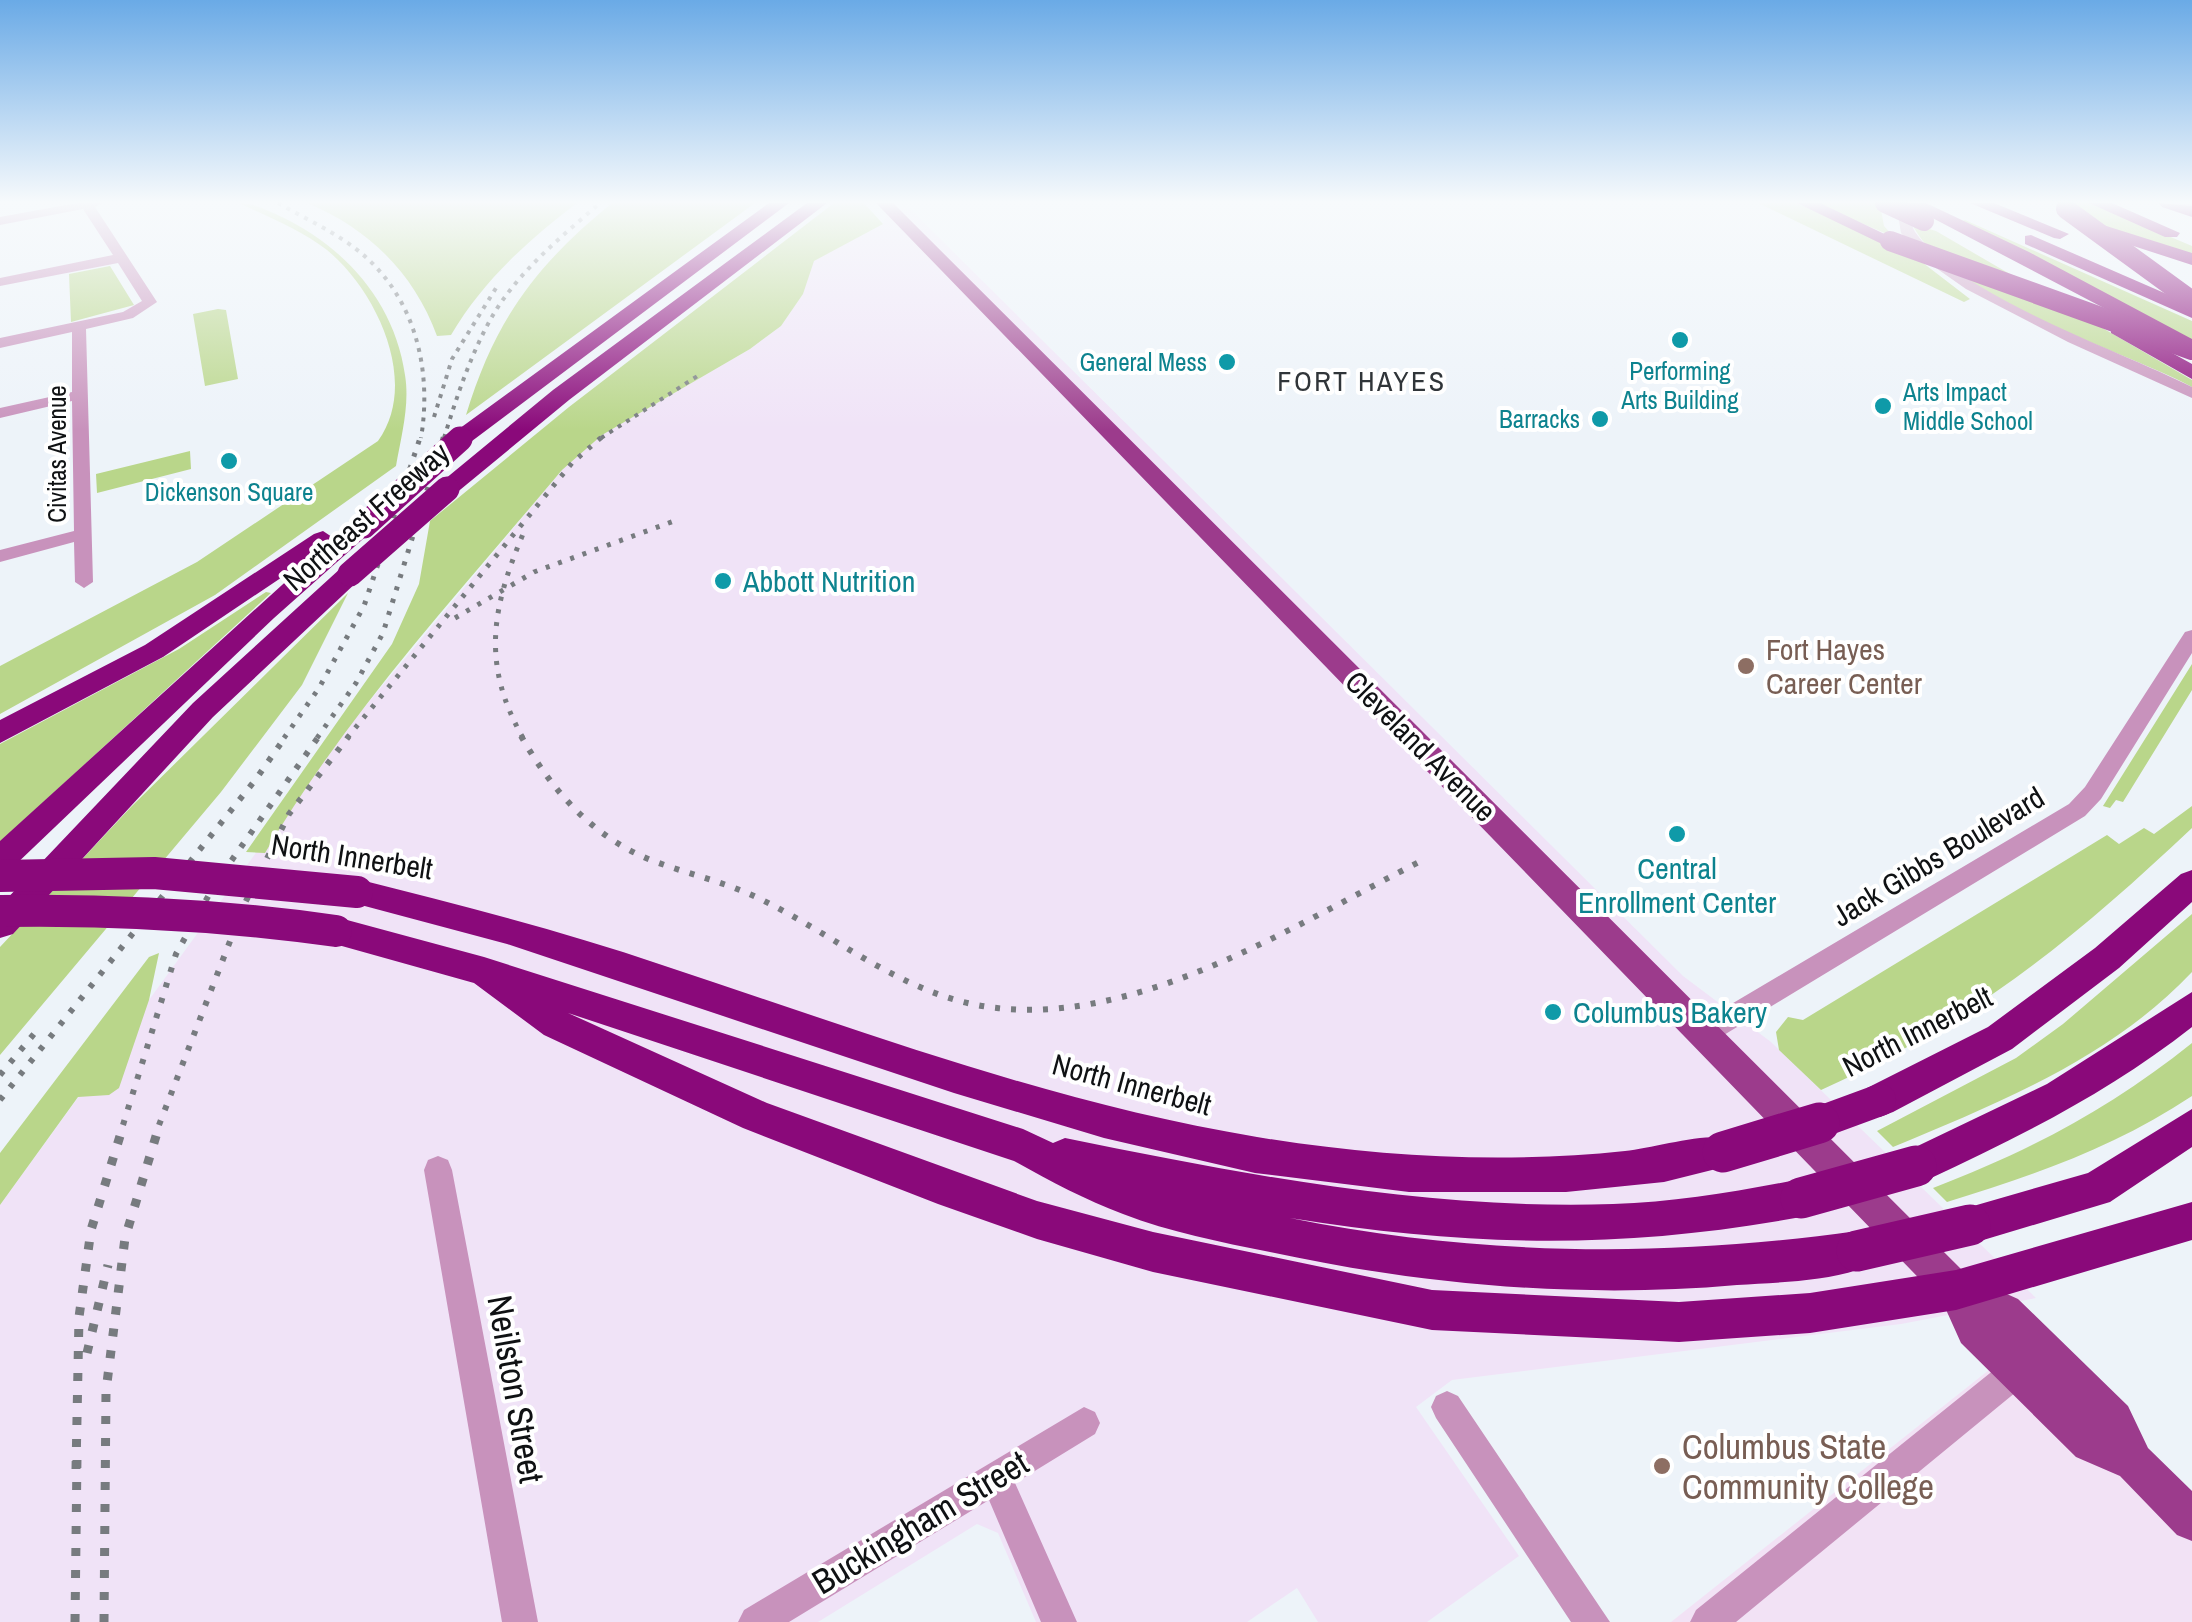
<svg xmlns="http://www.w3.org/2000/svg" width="2192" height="1622" font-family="'Archivo Narrow',sans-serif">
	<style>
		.commercial { fill: #f2e2f5 }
		.industrial { fill: #f0e3f7 }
		.green { fill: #b9d68a }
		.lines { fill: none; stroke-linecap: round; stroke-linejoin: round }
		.minor { fill: #c892bc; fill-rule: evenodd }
		.major { fill: #9c3b8c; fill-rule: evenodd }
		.highway { fill: #8a097a; fill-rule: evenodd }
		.rail-far3 { stroke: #777b7f; stroke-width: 4; stroke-dasharray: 4 6; stroke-linecap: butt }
		.rail-far2 { stroke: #777b7f; stroke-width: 5; stroke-dasharray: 4 9; stroke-linecap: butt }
		.rail-far1 { stroke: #777b7f; stroke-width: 6; stroke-dasharray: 5 11; stroke-linecap: butt }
		.rail { stroke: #777b7f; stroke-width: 9; stroke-dasharray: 8 14; stroke-linecap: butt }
		.highway-bridge-far3 { stroke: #8a097a; stroke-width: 20 }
		.highway-bridge-far2 { stroke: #8a097a; stroke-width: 25 }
		.highway-bridge-far1 { stroke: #8a097a; stroke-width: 32 }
		.highway-bridge { stroke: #8a097a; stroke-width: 41 }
		.culture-dot { fill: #0f9aa8; stroke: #fff; stroke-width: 4 }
		.education-dot { fill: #8d6e63; stroke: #fff; stroke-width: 4 }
		.labels { text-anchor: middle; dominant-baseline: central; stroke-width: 8; stroke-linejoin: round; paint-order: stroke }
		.far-culture-label { font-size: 25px; fill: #0d838f; stroke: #fff; text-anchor: end }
		.far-street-label { font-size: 25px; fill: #0f1113; stroke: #fff }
		.far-neighbourhood-label { font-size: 28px; letter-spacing: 2.5px; fill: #303539; stroke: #fff }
		.street-label { font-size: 30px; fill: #0f1113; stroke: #fff }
		.culture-label { font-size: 30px; fill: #0d838f; stroke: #fff; text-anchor: start }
		.education-label { font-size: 30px; fill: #785e54; stroke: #fff; text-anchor: start }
		.near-street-label { font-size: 35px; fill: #0f1113; stroke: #fff }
		.near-education-label { font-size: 35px; fill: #785e54; stroke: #fff; text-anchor: start }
	</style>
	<rect width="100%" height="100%" fill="#edf3f9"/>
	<!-- commercial -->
	<path class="commercial" d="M2018,1347L2192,1525V1622H1671Z"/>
	<!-- industrial -->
	<path class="industrial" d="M891,203H904L1683,976L1771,1042L2036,1298L1901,1324L1452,1380L1416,1407L1519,1556L1427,1622H1318L1297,1588L1247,1622H1036L998,1533L977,1524L818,1622H0V1205L343,733L562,470L602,435L750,349L781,326L803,294L813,261L883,224Z"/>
	<!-- green -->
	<path class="green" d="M239,203C255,203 268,211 282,217C345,247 395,303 405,375C410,405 401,437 396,466L215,595L0,714V666L197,562L378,441C420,383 377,291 327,250C301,230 268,217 239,203Z
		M307,203H577C527,241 483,281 451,335L437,336C414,273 368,228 307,203Z
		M612,203H755L466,415C495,320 535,266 612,203Z
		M834,203H864L883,224L814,261L803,294L781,326L750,349L602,435L562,470C458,594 347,713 265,853L246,852L392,644L419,584L430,521L569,407Z
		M1758,203H1796L1901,246L1970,299L1964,302Z
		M1814,203H1876L1880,204L1884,226L1894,237Z
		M2067,203H2090L2192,246V255L2058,213Z
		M1965,220L2192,321V340L1962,221Z
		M1912,224L1936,231L2192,380V387C2117,347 1951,301 1912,224Z
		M110,266L134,305L71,322L69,274Z
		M218,309L226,310L238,379L205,386L193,314Z
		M190,451L191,469L97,493L96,474Z
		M266,592L271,593L0,842V744L179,649Z
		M348,593L302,685L221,792L0,1055V947L131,807Z
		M2192,664V690L2123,802L2116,800L2110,808L2103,806Z
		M2192,806V828C2072,941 1973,1022 1821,1090L1779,1050L1776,1032L1788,1017L1803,1020L2107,835L2119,844L2144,828L2154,834Z
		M2192,914V972C2111,1058 1999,1103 1893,1147L1877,1131L2016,1058L2063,1024Z
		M159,953L149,1000L119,1088L109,1095L78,1097L0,1205V1153L149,957Z
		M2192,1043V1096C2115,1147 2035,1175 1947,1202L1933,1188C2030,1151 2111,1108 2192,1043Z"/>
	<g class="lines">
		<!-- minor -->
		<path class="minor" d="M77,203H103L95,207L157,302L133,318L86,329L93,582L84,588L75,582L74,542L0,562V550L74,531L72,401L0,418V408L72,392V332L0,348V338L123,312L142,301L118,263L0,286V278L113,255L83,209L0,225V217Z
			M1896,203H1908C1910,212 1910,224 1915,232C1961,297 2119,350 2192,387V398L2068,342L1966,289L1926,261L1901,233Z
			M2173,203L2192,204V212L2174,206Z
			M2192,630V653L2101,799L2085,816L1714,1041L1705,1045L1696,1041L1692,1033L1696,1025L2069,804L2085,787L2185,632Z
			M438,1156L448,1160L452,1170L538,1622H502L424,1170L428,1160Z
			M2016,1356L2027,1361L2032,1372L2027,1383L1736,1622H1690L1696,1610L2005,1361Z
			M1447,1391L1458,1396L1610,1622H1571L1436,1418L1431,1407L1436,1396Z
			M1084,1407L1095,1412L1100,1423L1095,1434L1015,1483L1077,1622H1041L989,1500L789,1622H738L744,1610Z"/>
		<!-- major -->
		<path class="major" d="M876,203H893L1969,1277L2018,1299L2128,1406L2148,1448L2192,1491V1541L2177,1535L2120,1476L2076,1457L1961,1343L1943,1303Z"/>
		<!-- highway -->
		<path class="highway" d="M769,203H789L468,444H452L449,439L452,434Z
			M807,203H827L569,400L455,494H439L435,489L439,484L553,390Z
			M1797,203H1820L1899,241L1896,245H1884Z
			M1904,203H1926L2029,252L2192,339V347H2178Z
			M1970,203H1994L2069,234L2060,239L2054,238Z
			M2089,203H2112L2180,233L2177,237H2165Z
			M2159,203L2192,206V217L2162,207Z
			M2081,218L2192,253V265L2075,227L2072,223Z
			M2031,235L2192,305V318L2025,244V236Z
			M2118,323L2192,364V379L2111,333V325Z
			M364,519L372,521L376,526L372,531L274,618L11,869L0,872V841L315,555L163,657L0,743V720L145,645L314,534L323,531L335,539Z
			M350,566L362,574L359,580L213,717L13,934L0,938V906L193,703L341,568Z
			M2192,870V902L2119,968L2012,1049L1893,1112L1880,1117L1867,1112L1862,1100L1867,1088L1988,1027L2095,948L2181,874Z
			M357,879C460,905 562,931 662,965C857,1029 1054,1104 1257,1137C1378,1157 1503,1164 1625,1151C1655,1148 1712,1130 1736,1140L1742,1152L1736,1164L1664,1182L1566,1192H1409L1255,1173L1104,1138L954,1093L507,944L346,901L341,892L346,883Z
			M336,917L484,957L1023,1129L1053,1143L1065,1138C1246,1175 1428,1210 1613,1204C1677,1202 1739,1191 1801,1179L1814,1185L1820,1198L1814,1211L1801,1217C1620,1250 1471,1247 1290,1218C1479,1256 1667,1258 1857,1231L1871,1237L1877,1251L1871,1265C1831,1282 1780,1282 1737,1285C1580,1299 1423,1285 1270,1252C1220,1242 1170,1232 1123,1214C1085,1200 1050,1181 1014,1161L568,1013L767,1103L1037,1201L1153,1232L1432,1290L1679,1302L1810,1293L1956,1270L2192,1202V1240L1956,1310L1810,1333L1679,1342L1432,1330L1153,1272L1037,1239L938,1204L743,1128L544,1035L474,983L324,941L320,931L324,921Z
			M2192,992V1027C2112,1090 2022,1136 1929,1179L1916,1184L1903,1179L1897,1166L1903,1153L2047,1084Z
			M2192,1109V1147L2110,1202L1970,1244L1956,1239L1951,1225L1956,1211L2088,1173Z"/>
		<!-- rail-far3 -->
		<path class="rail-far3" d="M278,203C302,217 329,229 352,246C413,290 433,366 421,438
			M434,417L452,359L496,288
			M444,438C457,396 471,353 493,315C519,271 562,236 600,203
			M601,438L699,375"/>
		<!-- rail-far2 -->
		<path class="rail-far2" d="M455,618L534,572L677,520
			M284,738L319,688L364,606L421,435
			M317,738L356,683L383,633L444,435
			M347,738L572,463L604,435
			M523,738C481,664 492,608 523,534"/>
		<!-- rail-far1 -->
		<path class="rail-far1" d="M521,736C553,792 594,839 656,862C689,874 724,882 756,897C820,927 876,973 943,996C1103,1051 1287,928 1425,859
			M0,1075L38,1029
			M0,1100L256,779L286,736
			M123,1125L176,954L215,884L319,736
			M159,1125L244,905L289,814L349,736"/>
		<!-- rail -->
		<path class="rail" d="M87,1353L108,1265
			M76,1469L79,1317L91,1230L124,1123
			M75,1622L77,1457
			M104,1622L106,1391L125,1238L160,1123"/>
		<!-- highway-bridge-far3 -->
		<path class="highway-bridge-far3" d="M1885,203L1924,221
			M2066,209L2192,301
			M1890,241L2192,350"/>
		<!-- highway-bridge-far2 -->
		<path class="highway-bridge-far2" d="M364,526L460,439
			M350,574L447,489"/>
		<!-- highway-bridge-far1 -->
		<path class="highway-bridge-far1" d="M0,876L154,873L357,892
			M0,911C115,909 222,915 336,931
			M1812,1125L1880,1100"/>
		<!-- highway-bridge -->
		<path class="highway-bridge" d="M1723,1152L1819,1123
			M1801,1198L1916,1166
			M1857,1251L1970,1225"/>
	</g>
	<!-- sky -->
	<linearGradient id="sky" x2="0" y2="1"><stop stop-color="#6aaae6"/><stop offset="0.47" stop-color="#f7fafc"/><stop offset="1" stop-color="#f7fafc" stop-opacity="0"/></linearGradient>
	<rect width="2192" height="430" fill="url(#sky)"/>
	<!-- markers -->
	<g class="culture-dot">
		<circle cx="1680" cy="340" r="10"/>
		<circle cx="1227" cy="362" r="10"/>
		<circle cx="1883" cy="406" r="10"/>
		<circle cx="1600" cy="419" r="10"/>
		<circle cx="229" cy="461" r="10"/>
		<circle cx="723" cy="581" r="10"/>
		<circle cx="1677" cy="834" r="10"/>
		<circle cx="1553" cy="1012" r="10"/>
	</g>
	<g class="education-dot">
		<circle cx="1746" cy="666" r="10"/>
		<circle cx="1662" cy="1466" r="10"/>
	</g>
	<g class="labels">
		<!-- far-culture labels -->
		<g class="far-culture-label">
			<text x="1207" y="362">General Mess</text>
			<text x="1680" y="371" text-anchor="middle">Performing<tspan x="1680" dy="29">Arts Building</tspan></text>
			<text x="1903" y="392" text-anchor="start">Arts Impact<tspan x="1903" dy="29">Middle School</tspan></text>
			<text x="1580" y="419">Barracks</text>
			<text x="229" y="492" text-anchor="middle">Dickenson Square</text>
		</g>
		<!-- far-street labels -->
		<g class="far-street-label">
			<text transform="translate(57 454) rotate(-90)">Civitas Avenue</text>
		</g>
		<!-- far-neighbourhood labels -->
		<g class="far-neighbourhood-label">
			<text x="1362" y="381">FORT HAYES</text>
		</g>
		<!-- street labels -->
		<g class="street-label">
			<text transform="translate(366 516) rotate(-41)">Northeast Freeway</text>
			<text transform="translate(1421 746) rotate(45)">Cleveland Avenue</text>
			<text transform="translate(352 856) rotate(9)">North Innerbelt</text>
			<text transform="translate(1938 856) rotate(-31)">Jack Gibbs Boulevard</text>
			<text transform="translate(1917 1031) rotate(-27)">North Innerbelt</text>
			<text transform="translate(1132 1084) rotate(15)">North Innerbelt</text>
		</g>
		<!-- culture labels -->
		<g class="culture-label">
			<text x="743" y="581">Abbott Nutrition</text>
			<text x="1677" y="868" text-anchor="middle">Central<tspan x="1677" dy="34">Enrollment Center</tspan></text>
			<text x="1573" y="1012">Columbus Bakery</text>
		</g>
		<!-- education labels -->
		<g class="education-label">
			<text x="1766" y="649">Fort Hayes<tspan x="1766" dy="34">Career Center</tspan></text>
		</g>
		<!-- near-street labels -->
		<g class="near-street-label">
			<text transform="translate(516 1389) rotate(80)">Neilston Street</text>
			<text transform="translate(920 1522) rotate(-31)">Buckingham Street</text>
		</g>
		<!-- near-education labels -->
		<g class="near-education-label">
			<text x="1682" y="1446">Columbus State<tspan x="1682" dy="40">Community College</tspan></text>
		</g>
	</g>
</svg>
